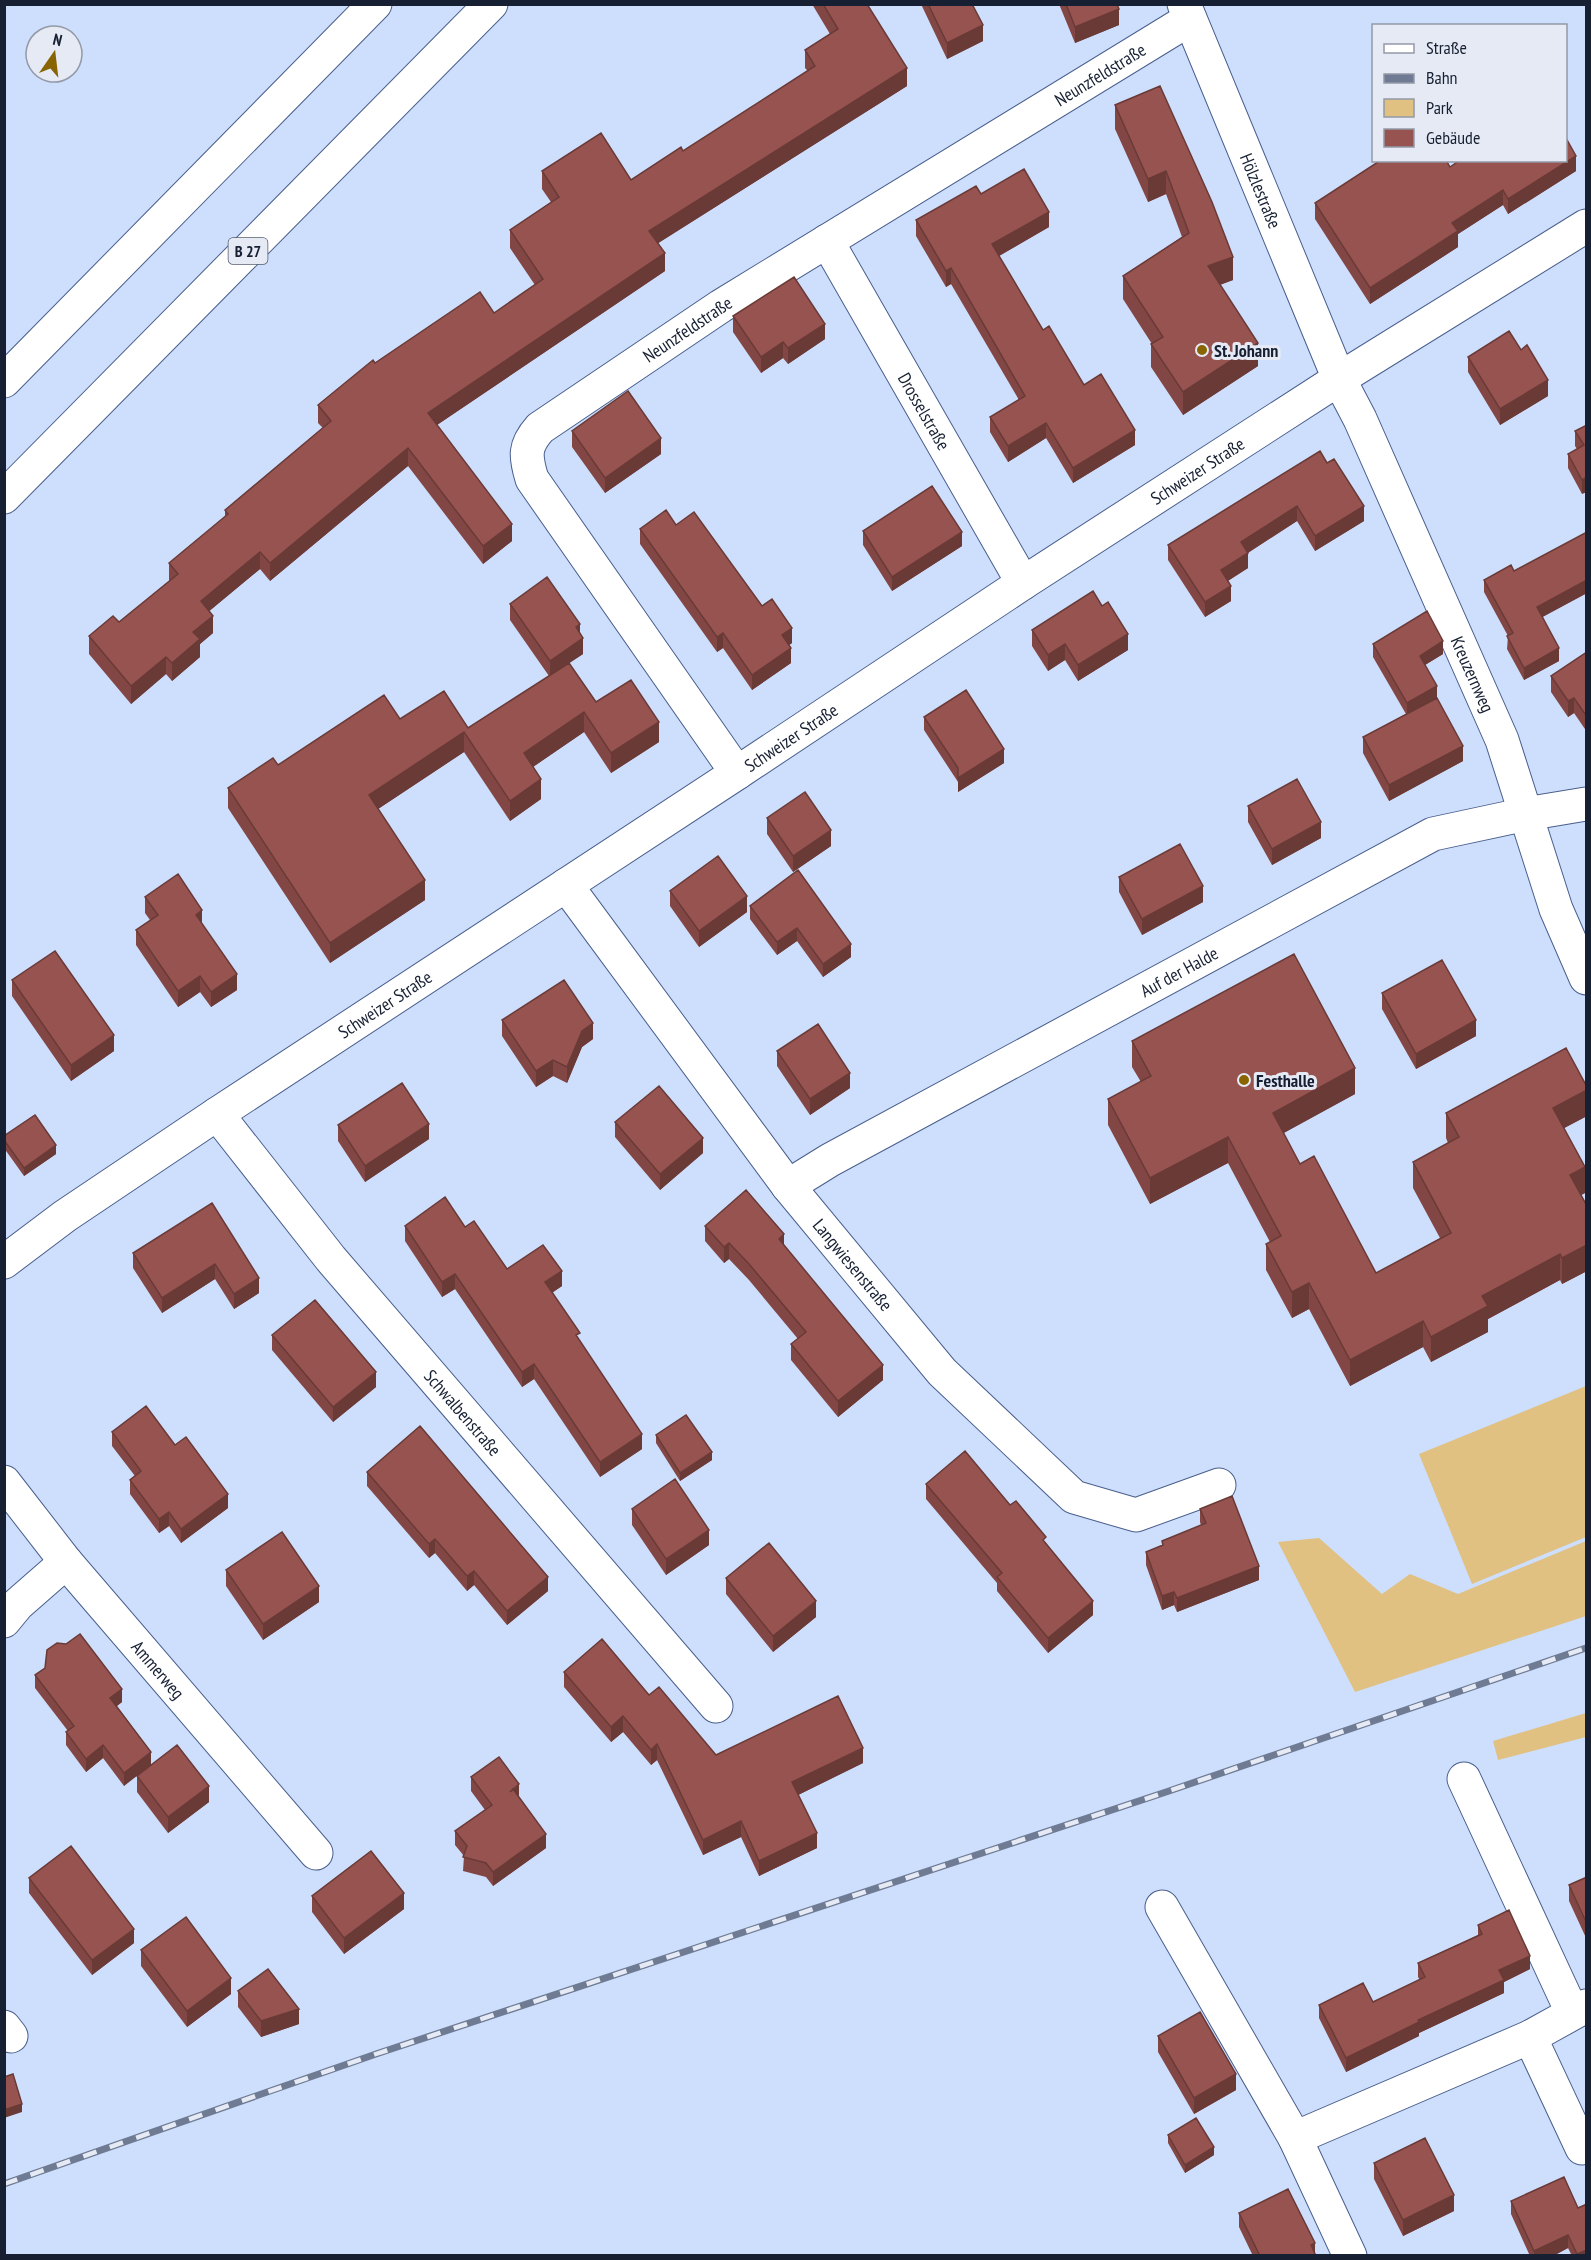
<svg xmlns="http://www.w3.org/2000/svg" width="1591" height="2260" font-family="'PT Sans Narrow',sans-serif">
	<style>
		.green { fill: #e0c181 }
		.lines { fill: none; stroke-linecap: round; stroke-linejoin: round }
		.minor-casing { stroke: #495f8c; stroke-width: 35 }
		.tertiary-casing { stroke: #495f8c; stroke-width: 35 }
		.trunk-casing { stroke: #495f8c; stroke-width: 35 }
		.minor { stroke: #fff; stroke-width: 33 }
		.tertiary { stroke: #fff; stroke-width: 33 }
		.trunk { stroke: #fff; stroke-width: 33 }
		.rail-casing { stroke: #6e7b93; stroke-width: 7 }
		.rail { stroke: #e5eaf5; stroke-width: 4.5; stroke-dasharray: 14; stroke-linecap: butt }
		.wall { fill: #824744 }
		.shaded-wall { fill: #6a3a37 }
		.building { fill: #97534f; stroke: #6a3a37; stroke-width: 1.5 }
		.poi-dot { fill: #886501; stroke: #e5eaf5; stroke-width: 2 }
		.labels { text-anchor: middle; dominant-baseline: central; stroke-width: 6; stroke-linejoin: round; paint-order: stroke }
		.shield { fill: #e5eaf5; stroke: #555d6d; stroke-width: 1.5 }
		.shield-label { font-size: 16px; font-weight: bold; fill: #172033 }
		.street-label { font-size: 18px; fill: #172033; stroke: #e5eaf5 }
		.poi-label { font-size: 18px; font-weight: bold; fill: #172033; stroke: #e5eaf5; text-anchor: start }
	</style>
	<rect width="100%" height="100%" fill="#cedefd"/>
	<!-- green -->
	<path class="green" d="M1586,1386V1537L1472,1584L1419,1454Z
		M1319,1538L1382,1594L1410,1574L1458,1594L1586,1541V1616L1355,1692L1278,1542Z
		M1586,1713V1737L1498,1760L1493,1741Z"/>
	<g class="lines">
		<!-- minor casing -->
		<g class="minor-casing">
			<g id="minor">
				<path id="s1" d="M1184,4L1339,379L1360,419L1502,740L1556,909L1586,978"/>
				<path id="s2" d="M827,241L1023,583"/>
				<path id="s3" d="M737,773L532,479C525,456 524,446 540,428L721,306L1190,19"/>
				<path id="s4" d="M566,885L788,1186L942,1372L1074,1497L1136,1515L1219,1485"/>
				<path id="s5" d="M217,1114L331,1259L716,1706"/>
				<path id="s6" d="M788,1186L830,1160L1433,834L1526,814L1586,804"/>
				<path id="s7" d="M4,1482L66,1562L316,1853"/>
				<path d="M4,1621L18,1604L66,1562"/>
				<path d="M1464,1779L1572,2012"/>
				<path d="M1162,1907L1295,2138L1350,2256"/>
				<path d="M4,2027L11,2036"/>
				<path d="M1530,2037L1582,2148"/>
				<path d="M1295,2138L1530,2037L1586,2006"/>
			</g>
		</g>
		<!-- tertiary casing -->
		<g class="tertiary-casing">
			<g id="tertiary">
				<path id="s8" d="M4,1262L65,1216L217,1114L737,773L1023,583L1339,379L1586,226"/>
			</g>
		</g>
		<!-- trunk casing -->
		<g class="trunk-casing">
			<path id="trunk" d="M4,381L375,4
				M4,497L491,4"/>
		</g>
		<!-- minor -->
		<use href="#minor" class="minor"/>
		<!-- tertiary -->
		<use href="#tertiary" class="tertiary"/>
		<!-- trunk -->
		<use href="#trunk" class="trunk"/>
		<!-- rail casing -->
		<g class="rail-casing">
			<path id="rail" d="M4,2184L376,2054L1169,1791L1586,1648"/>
		</g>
		<!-- rail -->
		<use href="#rail" class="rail"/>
	</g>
	<!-- wall -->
	<path class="wall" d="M812,4H867L907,86L658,243L665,271L437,425L512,541L483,564L408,466L270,581L260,569L209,611L213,633L200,644V657L172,681L166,674L131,704L89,654V636L119,622L169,581V563L225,517V510L323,428L318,423V405L375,363L494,313L535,285L510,248V230L551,202L542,189V171L631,180L683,151L808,71L805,68V50L830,34Z
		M921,4H972L983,41L947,59Z
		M1059,4H1117L1119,25L1075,43Z
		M1160,86L1233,280L1220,285L1258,366L1183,415L1151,367V344H1152L1123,299V276L1182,237L1166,194L1148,202L1115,129V105Z
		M1450,167L1576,171L1508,214L1503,205L1458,234V247L1370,304L1315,219V203Z
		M981,194L1049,227L999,256L1043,330L1084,385L1135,445L1073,483L1046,438L1008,462L990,432V417L1019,400L951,284L946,287L916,236V220Z
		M733,316L825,339L788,364L783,358L761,373L733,332Z
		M1468,357L1548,396L1500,425L1468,372Z
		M1587,425L1582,494L1568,468V454L1577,449L1575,446V431Z
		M572,431L661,454L605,493L572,447Z
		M1320,451L1364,521L1315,551L1297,521L1248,553V568L1228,581L1231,601L1205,617L1168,560V545Z
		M676,525L762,606L792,643L789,645L791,663L752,690L723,648L717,652L640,544V529Z
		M863,531L962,546L892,591L863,545Z
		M1587,532V593L1542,617L1559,661L1524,680L1507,649L1508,636L1484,592V580L1514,571Z
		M510,604L580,633L583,654L569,663L596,702L659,742L611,773L584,732L533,767L541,799L510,821L464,752L378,809L425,900L330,963L228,808V788L278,765L400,719L468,728L549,676L510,620Z
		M1032,630L1128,650L1078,681L1065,660L1048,671L1032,646Z
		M1373,644L1443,654L1425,665L1437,698L1463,761L1389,801L1363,753V737L1406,714L1373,657Z
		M1587,652V732L1574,713L1568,717L1551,692V676Z
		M924,717L1004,763L958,792V782L924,730Z
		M1248,806L1321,838L1272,865L1248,822Z
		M767,818L831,846L793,872L767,834Z
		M798,870L851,957L823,977L797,941L777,955L750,919V906Z
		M1119,877L1203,902L1142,935L1119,892Z
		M670,891L747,912L699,947L670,906Z
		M145,897L202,924L237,990L211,1007L200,992L178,1007L136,945V930L150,920L145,913Z
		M12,980L114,1051L71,1081L12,996Z
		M1382,993L1476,1036L1416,1069L1382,1009Z
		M502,1020L593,1039L582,1047L567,1083L553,1076L536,1087L502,1036Z
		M1132,1041L1355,1094L1283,1133L1300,1164L1376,1273L1440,1238L1413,1188V1162L1448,1143L1446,1138V1113L1587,1087V1116L1564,1128L1585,1193L1581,1195L1587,1206V1271L1562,1284L1560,1280L1488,1319V1332L1431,1362L1423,1347L1350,1386L1309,1309L1292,1318L1266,1270V1244L1270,1242L1228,1163L1150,1204L1108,1125V1099L1141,1082L1132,1067Z
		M777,1051L850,1088L810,1115L777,1066Z
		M615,1122L703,1153L660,1190L615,1137Z
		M338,1125L429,1139L365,1182L338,1141Z
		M4,1136L56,1154L24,1176L4,1148Z
		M212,1203L259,1293L234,1309L215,1279L162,1313L133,1268V1253Z
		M405,1226L465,1227L507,1269L562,1286L552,1293L642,1449L600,1477L534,1379L522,1387L455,1289L442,1297L405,1241Z
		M705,1226L784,1246L883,1380L838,1417L791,1360V1344L798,1339L749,1280L729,1259L724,1263L705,1241Z
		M272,1335L376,1387L333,1422L272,1350Z
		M112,1432L175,1445L228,1508L181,1543L169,1526L159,1533L130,1494V1480L135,1476L112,1446Z
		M656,1435L712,1460L680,1481L656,1443Z
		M367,1472L548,1591L507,1625L474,1585L467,1591L435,1553L429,1558L367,1486Z
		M926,1484L1010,1505L1046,1543L1093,1615L1048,1653L997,1591V1583L926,1499Z
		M632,1509L709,1545L666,1575L632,1525Z
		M1200,1509L1259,1580L1177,1612L1174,1605L1162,1610L1146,1565V1552L1162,1546V1541L1201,1525L1200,1522Z
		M226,1570L319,1602L263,1640L226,1586Z
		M726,1578L816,1617L773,1652L726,1594Z
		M564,1672L649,1695L716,1755L863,1763L798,1795L817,1848L759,1876L741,1837L703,1855L657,1760L651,1765L623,1732L611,1742L564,1687Z
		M35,1675L122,1702L117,1706L151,1752L124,1786L103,1758L86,1772L66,1745V1732L68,1731L35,1688Z
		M137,1776L209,1802L168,1833L137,1792Z
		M471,1777L519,1798L546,1848L493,1886L486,1877L463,1871L464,1856L455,1845V1831L485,1810L471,1791Z
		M1587,1877V1940L1569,1901V1885Z
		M29,1878L134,1943L92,1975L29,1893Z
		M312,1896L404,1909L344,1954L312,1912Z
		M1478,1925L1530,1969L1504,1982V1993L1419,2033V2036L1346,2072L1319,2018V2005L1373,2002L1420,1980L1418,1977V1963L1478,1935Z
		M141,1950L231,1994L187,2027L141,1966Z
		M238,1991L299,2024L261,2037L238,2007Z
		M1158,2036L1236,2090L1194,2114L1158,2052Z
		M1168,2135L1214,2155L1185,2173L1168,2143Z
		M1374,2163L1454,2211L1403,2236L1374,2179Z
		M1511,2201L1578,2208L1587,2256H1572L1568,2248L1553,2256H1530L1511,2214Z
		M1239,2213L1315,2254L1316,2256H1253L1239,2227Z"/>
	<!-- shaded-wall -->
	<path class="shaded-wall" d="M1119,9V25L1075,43V27Z
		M983,25V41L947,59V43Z
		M907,68V86L649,249V231Z
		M1576,156V171L1508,214V199Z
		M1166,171V194L1148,202V179Z
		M1503,190V205L1458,234V247L1370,304V288L1452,223Z
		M1049,212V227L992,260V244Z
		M665,253V271L428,431V413Z
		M1233,257V280L1208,289V266Z
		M951,268V284L946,287V271Z
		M825,324V339L788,364V348Z
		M783,342V358L761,373V357Z
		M1258,343V366L1183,415V392Z
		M1548,380V396L1500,425V409Z
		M1046,423V438L1008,462V446Z
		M1135,430V445L1073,483V468Z
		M661,438V454L605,493V478Z
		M408,448V466L270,581V563Z
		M1587,477V492L1582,494V480Z
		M1297,506V521L1241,557L1248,553V568L1221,585V570L1241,542Z
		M1364,506V521L1315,551V536Z
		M512,524V541L483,564V546Z
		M962,532V546L892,591V577Z
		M260,552V569L201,618V601Z
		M1587,580V593L1537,620V607Z
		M1231,586V601L1205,617V602Z
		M213,616V633L200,644V657L172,681V663L193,632Z
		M580,624V640L576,627Z
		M792,628V643L782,650V635Z
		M723,633V648L717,652V637Z
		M1128,634V650L1078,681V665Z
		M583,638V654L550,676V661Z
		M1443,641V654L1420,668V656Z
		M1065,644V660L1048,671V655Z
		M791,648V663L752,690V675Z
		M1559,648V661L1524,680V668Z
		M166,657V674L131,704V686Z
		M1437,686V698L1407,715V703Z
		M1574,698V713L1568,717V701Z
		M584,712V732L524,773V753Z
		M659,722V742L611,773V753Z
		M464,732V752L369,815V795Z
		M1463,746V761L1389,801V785Z
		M1004,749V763L958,792V778Z
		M541,779V799L510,821V801Z
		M1321,822V838L1272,865V849Z
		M831,830V846L793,872V856Z
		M425,880V900L330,963V943Z
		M1203,886V902L1142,935V919Z
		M747,896V912L699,947V931Z
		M202,910V926L196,915Z
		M797,928V941L777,955V942Z
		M851,944V957L823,977V964Z
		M237,974V990L211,1007V992Z
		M200,976V992L178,1007V991Z
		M1476,1020V1036L1416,1069V1054Z
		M593,1023V1039L582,1047L567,1083V1067L582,1031Z
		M114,1035V1051L71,1081V1065Z
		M553,1060V1076L536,1087V1071Z
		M1355,1068V1094L1273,1139V1113Z
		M850,1073V1088L810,1115V1099Z
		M1587,1090V1116L1553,1134V1108Z
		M429,1124V1139L365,1182V1166Z
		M1228,1137V1163L1150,1204V1178Z
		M703,1138V1153L660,1190V1174Z
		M56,1145V1154L24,1176V1168Z
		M1585,1167V1193L1570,1201V1175Z
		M784,1234V1250L779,1239Z
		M729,1243V1259L724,1263V1247Z
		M1587,1245V1271L1562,1284V1258Z
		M1560,1254V1280L1488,1319V1332L1431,1362V1337L1482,1296Z
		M215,1264V1279L162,1313V1298Z
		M562,1271V1286L545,1297V1282Z
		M455,1274V1289L442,1297V1282Z
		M259,1278V1293L234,1309V1294Z
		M1309,1283V1309L1292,1318V1292Z
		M1423,1321V1347L1350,1386V1360Z
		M534,1364V1379L522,1387V1372Z
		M883,1365V1380L838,1417V1401Z
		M376,1372V1387L333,1422V1407Z
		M642,1434V1449L600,1477V1462Z
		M712,1452V1460L680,1481V1473Z
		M228,1494V1508L181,1543V1529Z
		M169,1512V1526L159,1533V1519Z
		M709,1530V1545L666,1575V1559Z
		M435,1539V1553L429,1558V1544Z
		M1259,1566V1580L1177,1612V1598Z
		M474,1571V1585L467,1591V1576Z
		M548,1577V1591L507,1625V1611Z
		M319,1586V1602L263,1640V1624Z
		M1174,1592V1605L1162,1610V1596Z
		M816,1601V1617L773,1652V1636Z
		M1093,1601V1615L1048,1653V1638Z
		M122,1689V1702L110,1711V1698Z
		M623,1716V1732L611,1742V1727Z
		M657,1744V1760L651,1765V1750Z
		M103,1745V1758L86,1772V1759Z
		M863,1748V1763L792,1798V1782Z
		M151,1752V1765L124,1786V1773Z
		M519,1784V1798L510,1792Z
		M209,1786V1802L168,1833V1817Z
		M741,1821V1837L703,1855V1840Z
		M817,1833V1848L759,1876V1861Z
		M546,1834V1848L493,1886V1872Z
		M404,1893V1909L344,1954V1938Z
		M134,1929V1943L92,1975V1960Z
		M1530,1956V1969L1504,1982V1993L1419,2033V2036L1346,2072V2058L1418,2020L1499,1970Z
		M231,1978V1994L187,2027V2011Z
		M299,2009V2024L261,2037V2021Z
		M1236,2074V2090L1194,2114V2098Z
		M22,2104V2112L4,2118V2110Z
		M1214,2147V2155L1185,2173V2165Z
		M1454,2195V2211L1403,2236V2220Z
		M1568,2235V2248L1553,2256H1534V2251Z
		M1315,2243V2256L1311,2245Z
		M1587,2250V2256H1577V2254Z"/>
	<!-- building -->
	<path class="building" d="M823,4H867L907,68L649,231L665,253L428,413L512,524L483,546L408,448L270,563L260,552L201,601L213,616L193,632L200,639L172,663L166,657L131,686L89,636L113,616L119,622L178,574L169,563L228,514L225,510L331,421L318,405L373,360L375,363L480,292L494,313L543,279L510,230L559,197L542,171L601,133L631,180L681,147L683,151L815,66L805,50L838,29Z
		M928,4H972L983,25L947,43Z
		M1066,4H1117L1119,9L1075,27Z
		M1160,86L1212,202L1233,257L1208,266L1258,343L1183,392L1151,344L1163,337L1123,276L1189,233L1166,171L1148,179L1115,105Z
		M1566,138L1576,156L1508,199L1503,190L1452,223L1458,231L1370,288L1315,203L1381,160H1446L1450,167L1460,160H1566Z
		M1024,169L1049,212L992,244L1043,330L1049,326L1084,385L1101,374L1135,430L1073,468L1046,423L1008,446L990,417L1025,396L951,268L946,271L916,220L976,186L981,194Z
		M794,277L825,324L788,348L783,342L761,357L733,316Z
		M1509,331L1521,350L1527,345L1548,380L1500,409L1468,357Z
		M628,391L661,438L605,478L572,431Z
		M1587,425V477L1582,480L1568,454L1584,445L1575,431Z
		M1320,451L1327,463L1334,459L1364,506L1315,536L1297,506L1241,542L1248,553L1221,570L1231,586L1205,602L1168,545Z
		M932,486L962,532L892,577L863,531Z
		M666,510L676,525L694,512L762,606L772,599L792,628L782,635L791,648L752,675L723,633L717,637L640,529Z
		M1587,532V580L1537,607L1559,648L1524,668L1507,636L1513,633L1484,580L1511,565L1514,571Z
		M547,577L580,624L576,627L583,638L550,661L510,604Z
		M1093,591L1102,606L1108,602L1128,634L1078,665L1065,644L1048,655L1032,630Z
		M1427,611L1443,641L1420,656L1437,686L1407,703L1373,644Z
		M1587,652V717L1574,698L1568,701L1551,676Z
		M569,663L596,702L631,680L659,722L611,753L584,712L524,753L541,779L510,801L464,732L369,795L425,880L330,943L228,788L273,758L278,765L384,695L400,719L444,691L468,728Z
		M966,690L1004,749L958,778V768L924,717Z
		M1437,698L1463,746L1389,785L1363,737Z
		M1297,779L1321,822L1272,849L1248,806Z
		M805,792L831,830L793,856L767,818Z
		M1180,844L1203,886L1142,919L1119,877Z
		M718,856L747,896L699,931L670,891Z
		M798,870L851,944L823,964L797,928L777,942L750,906Z
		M178,874L202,910L196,915L237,974L211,992L200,976L178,991L136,930L158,915L145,897Z
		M55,951L114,1035L71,1065L12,980Z
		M1294,954L1355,1068L1273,1113L1300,1164L1314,1156L1376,1273L1451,1233L1413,1162L1459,1137L1446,1113L1566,1048L1587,1087V1090L1553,1108L1585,1167L1570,1175L1587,1206V1245L1562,1258L1560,1254L1482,1296L1488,1306L1431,1337L1423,1321L1350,1360L1309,1283L1292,1292L1266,1244L1281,1236L1228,1137L1150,1178L1108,1099L1151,1076L1132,1041Z
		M1442,960L1476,1020L1416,1054L1382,993Z
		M564,980L593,1023L582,1031L567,1067L553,1060L536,1071L502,1020Z
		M818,1024L850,1073L810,1099L777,1051Z
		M402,1083L429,1124L365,1166L338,1125Z
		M659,1086L703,1138L660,1174L615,1122Z
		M35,1115L56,1145L24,1168L4,1140V1136Z
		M746,1190L784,1234L779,1239L883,1365L838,1401L791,1344L806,1332L749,1264L729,1243L724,1247L705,1226Z
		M445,1197L465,1227L474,1221L507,1269L543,1245L562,1271L545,1282L580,1333L576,1335L642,1434L600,1462L534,1364L522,1372L455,1274L442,1282L405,1226Z
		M212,1203L259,1278L234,1294L215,1264L162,1298L133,1253Z
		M315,1300L376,1372L333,1407L272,1335Z
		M146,1406L175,1445L186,1437L228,1494L181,1529L169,1512L159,1519L130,1480L141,1471L112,1432Z
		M686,1415L712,1452L680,1473L656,1435Z
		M420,1426L548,1577L507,1611L474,1571L467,1576L435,1539L429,1544L367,1472Z
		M965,1451L1010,1505L1016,1501L1046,1537L1043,1540L1093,1601L1048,1638L997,1577L1002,1573L926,1484Z
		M675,1479L709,1530L666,1559L632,1509Z
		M1232,1496L1259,1566L1177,1598L1174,1592L1162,1596L1146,1552L1163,1545L1162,1541L1206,1523L1200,1509Z
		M282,1532L319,1586L263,1624L226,1570Z
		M769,1543L816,1601L773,1636L726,1578Z
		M80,1634L122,1689L110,1698L151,1752L124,1773L103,1745L86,1759L66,1732L74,1726L35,1675L45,1668L47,1650L57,1643L66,1644Z
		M602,1639L649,1695L659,1687L716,1755L838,1696L863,1748L792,1782L817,1833L759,1861L741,1821L703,1840L657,1744L651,1750L623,1716L611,1727L564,1672Z
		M177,1745L209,1786L168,1817L137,1776Z
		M499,1757L519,1784L510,1792L513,1789L546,1834L493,1872L486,1863L463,1857L467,1846L455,1831L492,1805L471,1777Z
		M71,1846L134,1929L92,1960L29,1878Z
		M371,1851L404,1893L344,1938L312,1896Z
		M1587,1877V1924L1569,1885Z
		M1509,1910L1530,1956L1499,1970L1504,1980L1418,2020L1419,2022L1346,2058L1319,2005L1363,1983L1373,2002L1425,1977L1418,1963L1482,1934L1478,1925Z
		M186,1917L231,1978L187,2011L141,1950Z
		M268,1969L299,2009L261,2021L238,1991Z
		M1200,2012L1236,2074L1194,2098L1158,2036Z
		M13,2074L22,2104L4,2110V2077Z
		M1196,2118L1214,2147L1185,2165L1168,2135Z
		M1425,2138L1454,2195L1403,2220L1374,2163Z
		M1564,2177L1578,2208L1587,2204V2250L1577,2254L1568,2235L1534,2251L1511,2201Z
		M1288,2189L1315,2243L1311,2245L1316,2256H1260L1239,2213Z"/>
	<!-- markers -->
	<g class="poi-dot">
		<circle cx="1202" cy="350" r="6"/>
		<circle cx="1244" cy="1080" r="6"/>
	</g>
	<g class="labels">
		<!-- shield labels -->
		<rect class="shield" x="228.5" y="238" width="39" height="26" rx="4.5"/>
		<g class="shield-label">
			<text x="248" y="251">B 27</text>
		</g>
		<!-- street labels -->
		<g class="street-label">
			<text stroke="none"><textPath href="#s3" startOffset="1076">Neunzfeldstraße</textPath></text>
			<text stroke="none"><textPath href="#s1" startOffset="202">Hölzlestraße</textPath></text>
			<text stroke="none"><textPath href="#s3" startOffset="591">Neunzfeldstraße</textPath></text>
			<text stroke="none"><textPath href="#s2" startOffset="196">Drosselstraße</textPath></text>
			<text stroke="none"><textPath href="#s8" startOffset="1432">Schweizer Straße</textPath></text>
			<text stroke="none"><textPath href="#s1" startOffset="730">Kreuzernweg</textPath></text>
			<text stroke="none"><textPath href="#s8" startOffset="946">Schweizer Straße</textPath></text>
			<text stroke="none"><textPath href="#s6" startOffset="446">Auf der Halde</textPath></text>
			<text stroke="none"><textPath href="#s8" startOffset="460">Schweizer Straße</textPath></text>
			<text stroke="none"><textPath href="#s4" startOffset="476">Langwiesenstraße</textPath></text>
			<text stroke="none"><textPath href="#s5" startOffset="387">Schwalbenstraße</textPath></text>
			<text stroke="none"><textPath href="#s7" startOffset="243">Ammerweg</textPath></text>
		</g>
		<!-- poi labels -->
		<g class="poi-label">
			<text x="1214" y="350">St. Johann</text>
			<text x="1256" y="1080">Festhalle</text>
		</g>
	</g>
	<!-- border -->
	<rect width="1591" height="2260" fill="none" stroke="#172033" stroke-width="12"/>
	<!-- legend -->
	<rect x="1372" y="24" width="195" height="138" fill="#e5eaf5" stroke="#9399a7" stroke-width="1.5"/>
	<rect x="1384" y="44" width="30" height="9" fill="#ffffff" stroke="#9399a7" stroke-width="1.5"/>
	<text x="1426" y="54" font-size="18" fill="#172033">Straße</text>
	<rect x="1384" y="74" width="30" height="9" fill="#6e7b93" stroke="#9399a7" stroke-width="1.5"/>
	<text x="1426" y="84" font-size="18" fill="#172033">Bahn</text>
	<rect x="1384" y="99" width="30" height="18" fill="#e0c181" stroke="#9399a7" stroke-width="1.5"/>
	<text x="1426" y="114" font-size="18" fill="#172033">Park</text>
	<rect x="1384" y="129" width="30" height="18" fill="#97534f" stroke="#9399a7" stroke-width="1.5"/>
	<text x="1426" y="144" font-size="18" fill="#172033">Gebäude</text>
	<!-- north arrow -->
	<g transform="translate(54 54) rotate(14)"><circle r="28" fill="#e5eaf5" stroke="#9399a7" stroke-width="1.5"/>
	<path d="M0-4.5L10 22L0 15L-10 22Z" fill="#886501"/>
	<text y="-9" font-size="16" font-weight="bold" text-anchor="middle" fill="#172033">N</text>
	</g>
</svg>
